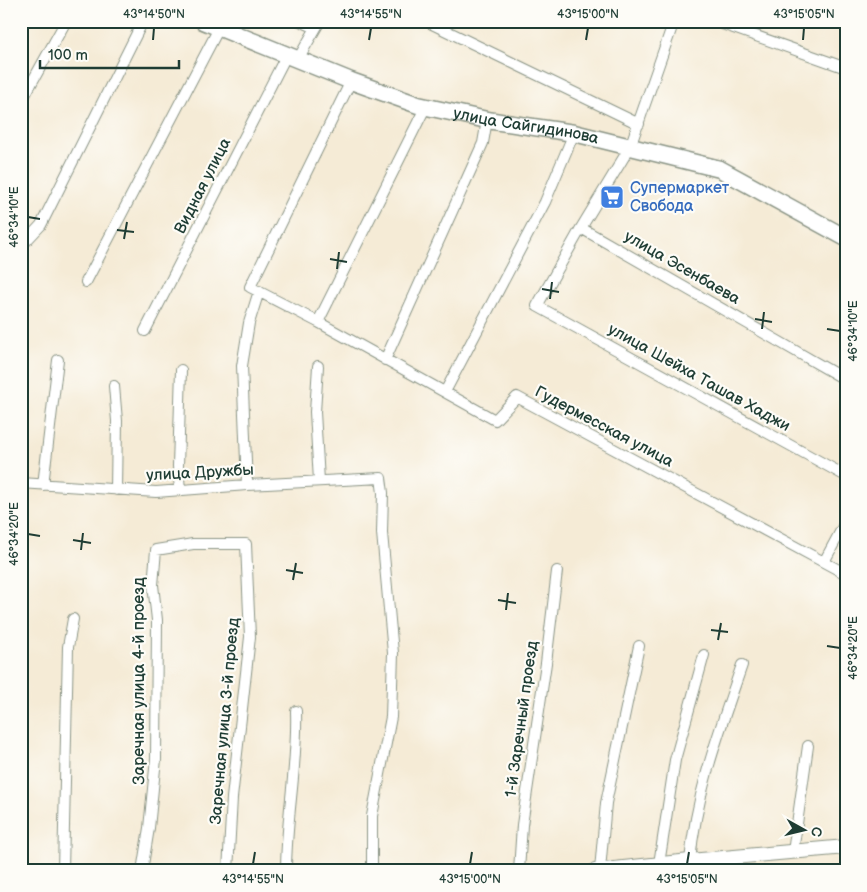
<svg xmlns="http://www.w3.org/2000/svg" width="867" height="892" font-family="'Balsamiq Sans',sans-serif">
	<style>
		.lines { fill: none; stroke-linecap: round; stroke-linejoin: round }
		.minor-casing { stroke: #8a9485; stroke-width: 12 }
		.secondary-casing { stroke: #8a9485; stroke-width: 16 }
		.primary-casing { stroke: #8a9485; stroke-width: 19 }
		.minor { stroke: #fff; stroke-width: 10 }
		.secondary { stroke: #fff; stroke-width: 14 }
		.primary { stroke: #fff; stroke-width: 16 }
		.ticks { fill: none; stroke: #1f3d34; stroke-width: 2 }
		.labels { text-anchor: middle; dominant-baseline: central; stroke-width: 4.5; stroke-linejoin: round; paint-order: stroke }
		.street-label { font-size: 16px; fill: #1f3d34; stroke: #fdfcf7 }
		.shop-label { font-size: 16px; fill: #366cbe; stroke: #fdfcf7; text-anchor: start }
		.neatline { fill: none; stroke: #1f3d34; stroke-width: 2 }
		.ticks-label { font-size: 12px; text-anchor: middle; fill: #1f3d34 }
	</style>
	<rect width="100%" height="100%" fill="#fdfcf7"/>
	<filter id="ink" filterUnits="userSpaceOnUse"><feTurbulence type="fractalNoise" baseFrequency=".02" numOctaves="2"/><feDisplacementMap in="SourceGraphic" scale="10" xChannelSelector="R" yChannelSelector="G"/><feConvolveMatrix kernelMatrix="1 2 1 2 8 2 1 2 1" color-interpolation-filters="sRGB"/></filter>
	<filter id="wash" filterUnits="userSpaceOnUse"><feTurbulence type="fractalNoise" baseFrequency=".0096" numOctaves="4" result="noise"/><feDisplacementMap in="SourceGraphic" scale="20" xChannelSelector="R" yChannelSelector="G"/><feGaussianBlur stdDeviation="1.12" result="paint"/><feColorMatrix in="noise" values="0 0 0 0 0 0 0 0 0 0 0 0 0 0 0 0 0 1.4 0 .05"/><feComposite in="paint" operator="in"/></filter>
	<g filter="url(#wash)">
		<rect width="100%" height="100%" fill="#f5ebd6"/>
	</g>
	<g filter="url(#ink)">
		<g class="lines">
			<!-- minor casing -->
			<g class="minor-casing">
				<path id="minor" d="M300,21L316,28
					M426,21L639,124
					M674,21L630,147L581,228L537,306L846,476
					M714,21L846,68
					M298,59L320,21
					M351,81L250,287L318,322L495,420L517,397L846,574
					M21,102L66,21
					M581,228L846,380
					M21,243L27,240L41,225L143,21
					M86,282L219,28
					M318,322L426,106
					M145,331L287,54
					M385,360L483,143L487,120
					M318,366L315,412L319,481
					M114,386L117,421L116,490
					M445,392L545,202L574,133
					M21,483L156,492L247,485L381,478L383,493L382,533L393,653L391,717L372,816V871
					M43,485L58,360
					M247,485L242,366L249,323L259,291
					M180,490L178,466L181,370
					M824,562L846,521
					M793,852L808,746
					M690,861C696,793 720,729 742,665
					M659,864L675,760L704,655
					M600,870L606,803L639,646
					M63,871L68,647L73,619
					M142,871L149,828L156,759L157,620L153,585L156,550L193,544H246L250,637L232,798L228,871
					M286,871C286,817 298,765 296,711
					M519,871L522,825L546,663L557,571"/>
			</g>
			<!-- secondary casing -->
			<g class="secondary-casing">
				<path id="secondary" d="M595,871L690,861L846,847"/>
			</g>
			<!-- primary casing -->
			<g class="primary-casing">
				<g id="primary">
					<path id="s1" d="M203,21L351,81L418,105L487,120L574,133L720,169L846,238"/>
				</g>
			</g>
			<!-- minor -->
			<use href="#minor" class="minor"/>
			<!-- secondary -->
			<use href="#secondary" class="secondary"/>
			<!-- primary -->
			<use href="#primary" class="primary"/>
		</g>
	</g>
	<!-- ticks -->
	<path class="ticks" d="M153,40L154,28M369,40L371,28M586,40L588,28M803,40L804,28M28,217L40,219M117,230L134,232M124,239L127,222M330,259L347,262M337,269L339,252M542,289L559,292M550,299L552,282M755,319L772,322M762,329L764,312M827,329L840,331M28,534L40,536M73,540L91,543M81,550L83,533M286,570L303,573M293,580L296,563M498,600L516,603M506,610L508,593M711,630L728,632M718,640L721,623M827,646L840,648M253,864L255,852M470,864L472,852M687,864L689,852"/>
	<!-- icons -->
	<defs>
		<g id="supermarket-square" transform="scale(1.25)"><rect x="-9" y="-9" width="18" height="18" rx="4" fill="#3f7fe0" stroke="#fdfcf7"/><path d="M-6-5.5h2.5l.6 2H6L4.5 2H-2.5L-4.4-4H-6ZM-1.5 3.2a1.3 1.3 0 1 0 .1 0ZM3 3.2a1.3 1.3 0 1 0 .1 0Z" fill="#fff"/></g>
	</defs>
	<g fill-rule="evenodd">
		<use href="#supermarket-square" x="612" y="197"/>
	</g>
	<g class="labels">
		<!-- street labels -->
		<g class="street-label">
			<text stroke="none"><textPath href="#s1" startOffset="341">улица Сайгидинова</textPath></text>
			<text transform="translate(203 186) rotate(-63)">Видная улица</text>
			<text transform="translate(682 268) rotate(30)">улица Эсенбаева</text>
			<text transform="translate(699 378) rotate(29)">улица Шейха Ташав Хаджи</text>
			<text transform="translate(604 427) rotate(28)">Гудермесская улица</text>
			<text transform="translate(200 473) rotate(-3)">улица Дружбы</text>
			<text transform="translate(139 681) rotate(-90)">Заречная улица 4-й проезд</text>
			<text transform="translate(522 719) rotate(-82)">1-й Заречный проезд</text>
			<text transform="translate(225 721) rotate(-85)">Заречная улица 3-й проезд</text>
		</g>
		<!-- shop labels -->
		<g class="shop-label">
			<text x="630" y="188">Супермаркет<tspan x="630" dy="18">Свобода</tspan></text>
		</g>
	</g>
	<!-- margin -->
	<rect width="867" height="892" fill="none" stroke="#fdfcf7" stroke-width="55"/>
	<!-- north arrow -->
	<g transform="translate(804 830) rotate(98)" stroke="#fdfcf7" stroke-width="4" paint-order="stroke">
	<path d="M0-4L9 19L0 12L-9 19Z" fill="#1f3d34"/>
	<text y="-8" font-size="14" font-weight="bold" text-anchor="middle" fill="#1f3d34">С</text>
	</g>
	<!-- scale -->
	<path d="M40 60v8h139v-8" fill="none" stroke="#1f3d34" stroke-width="2.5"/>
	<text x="48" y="60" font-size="15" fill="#1f3d34" stroke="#fdfcf7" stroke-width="4" paint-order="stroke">100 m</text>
	<rect x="28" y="28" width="812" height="836" class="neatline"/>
	<g class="ticks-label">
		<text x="154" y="18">43°14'50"N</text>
		<text x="371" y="18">43°14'55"N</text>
		<text x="588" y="18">43°15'00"N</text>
		<text x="804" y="18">43°15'05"N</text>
		<text transform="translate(14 217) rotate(-90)" y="4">46°34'10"E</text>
		<text transform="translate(853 331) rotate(-90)" y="4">46°34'10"E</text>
		<text transform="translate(14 534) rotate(-90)" y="4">46°34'20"E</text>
		<text transform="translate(853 648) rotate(-90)" y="4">46°34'20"E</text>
		<text x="253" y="883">43°14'55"N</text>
		<text x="470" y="883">43°15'00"N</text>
		<text x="687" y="883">43°15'05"N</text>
	</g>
</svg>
